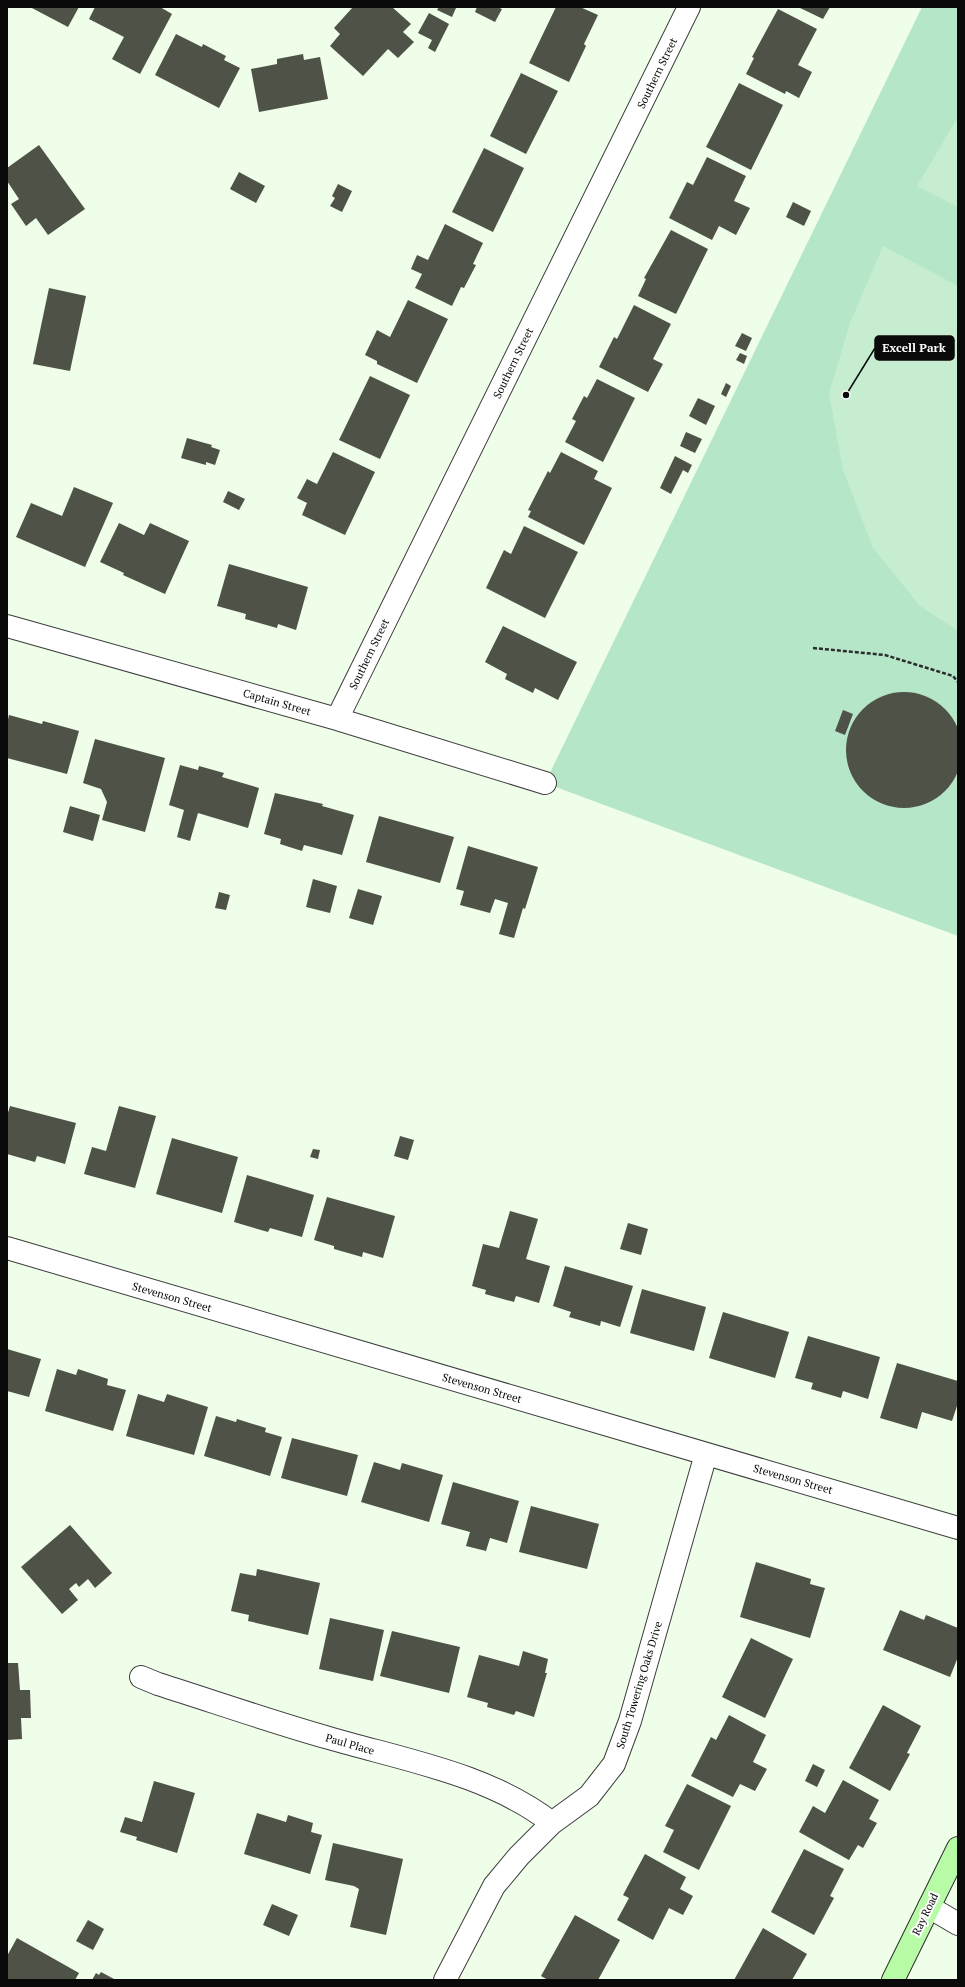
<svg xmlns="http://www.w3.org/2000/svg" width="965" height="1987" font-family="'PT Serif',serif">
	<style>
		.green { fill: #b5e6c8 }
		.pitch { fill: #c6edd0 }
		.building { fill: #4f5247 }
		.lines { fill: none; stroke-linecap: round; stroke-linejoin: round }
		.street-casing { stroke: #3d3d3d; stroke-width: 24 }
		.secondary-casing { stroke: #2c2c2c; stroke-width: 24 }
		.path { stroke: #2c2c2c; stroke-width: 2.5; stroke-dasharray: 4 2; stroke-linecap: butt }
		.street { stroke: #fff; stroke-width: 22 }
		.secondary { stroke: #b7fba6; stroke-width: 22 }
		.labels { text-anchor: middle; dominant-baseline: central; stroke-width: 4; stroke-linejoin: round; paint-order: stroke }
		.street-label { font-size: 11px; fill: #0a0a0a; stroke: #fff }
		.leader { fill: none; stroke: #0a0a0a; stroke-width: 1.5 }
		.callout-dot { fill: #0a0a0a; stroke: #fff; stroke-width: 1.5 }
		.callout { fill: #0a0a0a; stroke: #0a0a0a; stroke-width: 1.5 }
		.callout-label { font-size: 12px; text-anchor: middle; font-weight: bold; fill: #fff }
	</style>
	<rect width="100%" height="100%" fill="#eefee8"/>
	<!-- green -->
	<path class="green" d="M922,7H958V936L545,783Z"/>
	<!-- pitch -->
	<path class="pitch" d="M958,117V207L917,186Z
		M883,246L958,286V631L920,606L873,548L843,470L829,393L850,323Z"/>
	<!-- building -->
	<path class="building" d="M30,7H79L68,27Z
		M95,7H160L172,14L140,74L112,59L124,37L89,19Z
		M353,7H392L411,24L403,32L414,42L398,58L388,49L363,76L330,46L340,34L334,28Z
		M439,7H454L456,8L452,17L437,10Z
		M477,7H497L502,9L495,22L475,12Z
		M556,7H580L598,15L584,44L586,46L569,82L529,63Z
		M798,7H830L823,19Z
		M778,9L817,29L798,65L812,72L799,98L786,91L785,94L746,74L754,58L752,57Z
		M429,13L449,24L435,52L428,48L432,40L418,33Z
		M176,34L202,47L203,44L226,56L224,60L240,68L219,108L155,75Z
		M303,54L304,60L320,57L328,99L259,112L251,69L277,64V59Z
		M521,73L558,91L526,154L490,136Z
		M739,83L783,105L751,170L706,147Z
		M39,145L85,209L48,235L36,218L26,226L11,204L19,199L7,181V168Z
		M484,148L524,168L493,232L452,212Z
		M707,157L746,176L734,201L750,208L736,235L719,226L712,240L669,218L687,182L693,185Z
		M239,172L265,186L256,203L230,189Z
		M338,184L352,191L342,212L330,206L335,198L332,196Z
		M793,202L811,211L804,226L786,217Z
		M445,224L483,243L473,264L476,265L464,288L461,287L452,306L415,288L422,274L411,269L417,255L428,260Z
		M671,230L708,249L676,314L638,296L646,279L644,278Z
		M49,288L86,296L70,371L33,364Z
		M408,300L448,319L417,383L377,364V361L365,355L377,330L390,337Z
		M634,305L671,324L653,359L663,364L648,392L599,367L614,337L617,339Z
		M742,333L752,338L746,351L735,346Z
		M740,353L747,356L744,364L736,360Z
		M370,376L410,395L380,459L339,440Z
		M597,379L635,398L603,462L565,442L576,421L572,419L584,396L587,398Z
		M726,383L731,386L726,397L721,394Z
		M698,398L715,406L706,425L689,416Z
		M686,432L702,439L695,453L680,446Z
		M187,438L212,445L211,447L220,450L215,465L206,462V465L181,458Z
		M333,452L375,472L345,535L302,515L307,503L297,498L307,479L317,484Z
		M561,452L598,471L594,479L612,488L584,545L528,517L531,511L528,510L548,471L550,473Z
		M675,456L692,465L688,473L683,470L671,494L660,488Z
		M74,487L113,503L85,567L16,537L31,503L62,516Z
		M228,491L245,499L239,510L223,502Z
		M119,523L144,535L150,523L189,541L165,594L123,575L124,573L100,562Z
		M524,526L578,552L545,618L486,588L504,550L511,554Z
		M229,564L308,587L296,630L278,624L277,628L245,619L246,614L217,606Z
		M503,626L577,662L558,700L535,688L533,693L505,679L507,674L485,662Z
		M846 750a58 58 0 1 1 116 0a58 58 0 1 1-116 0Z
		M843,710L853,714L845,735L835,731Z
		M9,715L42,724L43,721L79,731L67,774L7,758V724Z
		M95,739L165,758L145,832L102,820L107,802L101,789L83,783Z
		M180,765L198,770L199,766L224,773L222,777L259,788L248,828L198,813L190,841L177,837L184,810L169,805Z
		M275,793L323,804L322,806L354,815L342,855L304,845L302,851L280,844L281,839L264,834Z
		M70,806L100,815L93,841L63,832Z
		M379,816L454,837L440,883L366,862Z
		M468,846L538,867L525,909L523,908L514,938L499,934L508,903L495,899L490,913L460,905L464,891L456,889Z
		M313,879L337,886L330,913L306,907Z
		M358,889L382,896L373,925L349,918Z
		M219,892L230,895L226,910L215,908Z
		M10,1106L76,1123L65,1164L37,1156L35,1162L7,1154V1116Z
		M119,1106L156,1116L135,1188L84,1174L92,1147L106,1151Z
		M400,1136L414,1140L408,1160L394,1156Z
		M172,1138L238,1157L222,1213L156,1194Z
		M313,1149L320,1150L318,1159L310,1157Z
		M247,1175L314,1195L302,1237L270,1228L268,1232L234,1222Z
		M327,1197L395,1216L383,1258L363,1252L362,1257L334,1249V1246L314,1240Z
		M510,1211L538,1219L526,1259L550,1266L539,1303L516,1296L514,1302L485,1294L486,1290L472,1286L483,1244L499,1248Z
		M628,1223L648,1229L641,1255L620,1249Z
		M565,1266L633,1286L620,1327L601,1321L600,1326L569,1317L571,1312L553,1306Z
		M642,1289L706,1307L694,1351L630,1333Z
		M723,1312L789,1332L775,1378L709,1358Z
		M808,1336L880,1357L868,1399L843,1391L841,1398L811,1389L813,1383L795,1378Z
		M7,1349L41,1359L29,1397L7,1391Z
		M897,1363L958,1381V1403L952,1421L922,1412L917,1429L880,1418Z
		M57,1369L76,1375L78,1369L108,1379L107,1385L126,1390L113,1431L45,1411Z
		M138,1394L164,1402L167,1394L208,1407L194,1455L126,1436Z
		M216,1416L236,1422L237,1419L266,1428L265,1432L282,1437L270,1476L204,1456Z
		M292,1438L358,1455L347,1496L281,1478Z
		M374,1462L400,1470L402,1463L443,1475L429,1522L361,1502Z
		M453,1482L519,1501L507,1543L490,1538L486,1551L466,1546L470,1532L441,1524Z
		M531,1506L599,1524L587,1569L519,1552Z
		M70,1525L112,1573L95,1588L88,1579L79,1587L76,1583L69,1589L78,1600L62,1614L21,1567Z
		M756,1562L811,1579L810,1584L825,1588L810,1638L740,1617Z
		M257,1569L320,1583L308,1635L248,1621L249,1615L231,1611L240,1573L256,1576Z
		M900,1610L924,1620L926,1615L958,1628V1657L950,1677L883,1650Z
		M330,1618L384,1630L373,1681L319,1669Z
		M392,1631L460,1647L449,1693L380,1676Z
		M751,1638L793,1659L765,1718L722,1697Z
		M523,1651L548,1659L545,1673H547L534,1717L516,1711L514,1715L487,1707L488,1703L467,1697L479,1655L519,1666Z
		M7,1663H18L20,1690H30L31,1718H21L22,1739L7,1740Z
		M883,1705L921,1726L907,1753L910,1754L890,1791L849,1768Z
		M729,1715L766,1735L753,1762L767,1769L755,1791L740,1784L733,1797L691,1776L711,1737L716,1740Z
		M813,1764L825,1770L817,1787L805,1781Z
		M843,1780L879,1800L869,1819L877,1823L863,1848L858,1845L849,1860L799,1832L813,1806L825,1813Z
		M154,1781L195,1793L177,1853L136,1840L137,1837L120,1832L125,1817L142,1822Z
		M687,1784L731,1806L699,1870L663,1852L674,1830L665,1826Z
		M257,1813L286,1822L288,1815L313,1823L311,1832L322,1835L310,1874L244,1854Z
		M333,1843L403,1859L386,1935L350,1927L359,1889L354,1886L325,1880Z
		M804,1849L844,1869L830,1896L834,1898L814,1935L771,1912Z
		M645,1854L686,1877L680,1889L693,1896L683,1915L669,1908L653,1940L617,1920L629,1898L623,1895Z
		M272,1904L298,1915L289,1936L263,1925Z
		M575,1915L620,1940L598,1980H548L541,1976Z
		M88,1920L104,1929L93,1950L76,1941Z
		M763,1928L807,1954L792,1980H734Z
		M17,1938L79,1973L75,1980H7V1956Z
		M101,1972L114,1979L113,1980H92L96,1973L99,1975Z"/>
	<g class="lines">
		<!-- street casing -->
		<g class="street-casing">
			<path id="street" d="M7,626L337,719L545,783
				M337,719L689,7
				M7,1248L958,1528
				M141,1677L158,1684C215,1702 272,1722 329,1738C404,1760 489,1774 552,1823
				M929,1907L958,1924
				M445,1980L494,1886L519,1856L552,1823L589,1796L614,1764L630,1721L706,1454"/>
		</g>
		<!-- secondary casing -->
		<g class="secondary-casing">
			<path id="secondary" d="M893,1980L958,1848"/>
		</g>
		<!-- path -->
		<path class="path" d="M813,648L885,655L953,676L958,682"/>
		<!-- street -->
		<use href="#street" class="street"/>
		<!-- secondary -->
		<use href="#secondary" class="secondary"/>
	</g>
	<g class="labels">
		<!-- street labels -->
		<g class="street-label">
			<text transform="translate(657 73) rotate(-64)">Southern Street</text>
			<text transform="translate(513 363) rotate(-64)">Southern Street</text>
			<text transform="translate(369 654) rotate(-64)">Southern Street</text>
			<text transform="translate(277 702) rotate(16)">Captain Street</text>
			<text transform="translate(172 1297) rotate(16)">Stevenson Street</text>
			<text transform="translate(482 1388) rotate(16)">Stevenson Street</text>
			<text transform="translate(793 1479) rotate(16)">Stevenson Street</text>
			<text transform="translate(639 1685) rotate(-73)">South Towering Oaks Drive</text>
			<text transform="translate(350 1744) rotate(16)">Paul Place</text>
			<text transform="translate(925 1914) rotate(-64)">Ray Road</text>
		</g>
	</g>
	<!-- callouts -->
	<path class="leader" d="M846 395L875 348"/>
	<circle class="callout-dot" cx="846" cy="395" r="4"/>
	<rect class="callout" x="875" y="336" width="79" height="24" rx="4"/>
	<g class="callout-label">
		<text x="914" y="352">Excell Park</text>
	</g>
	<!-- border -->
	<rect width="965" height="1987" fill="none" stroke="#0a0a0a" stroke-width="16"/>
</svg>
